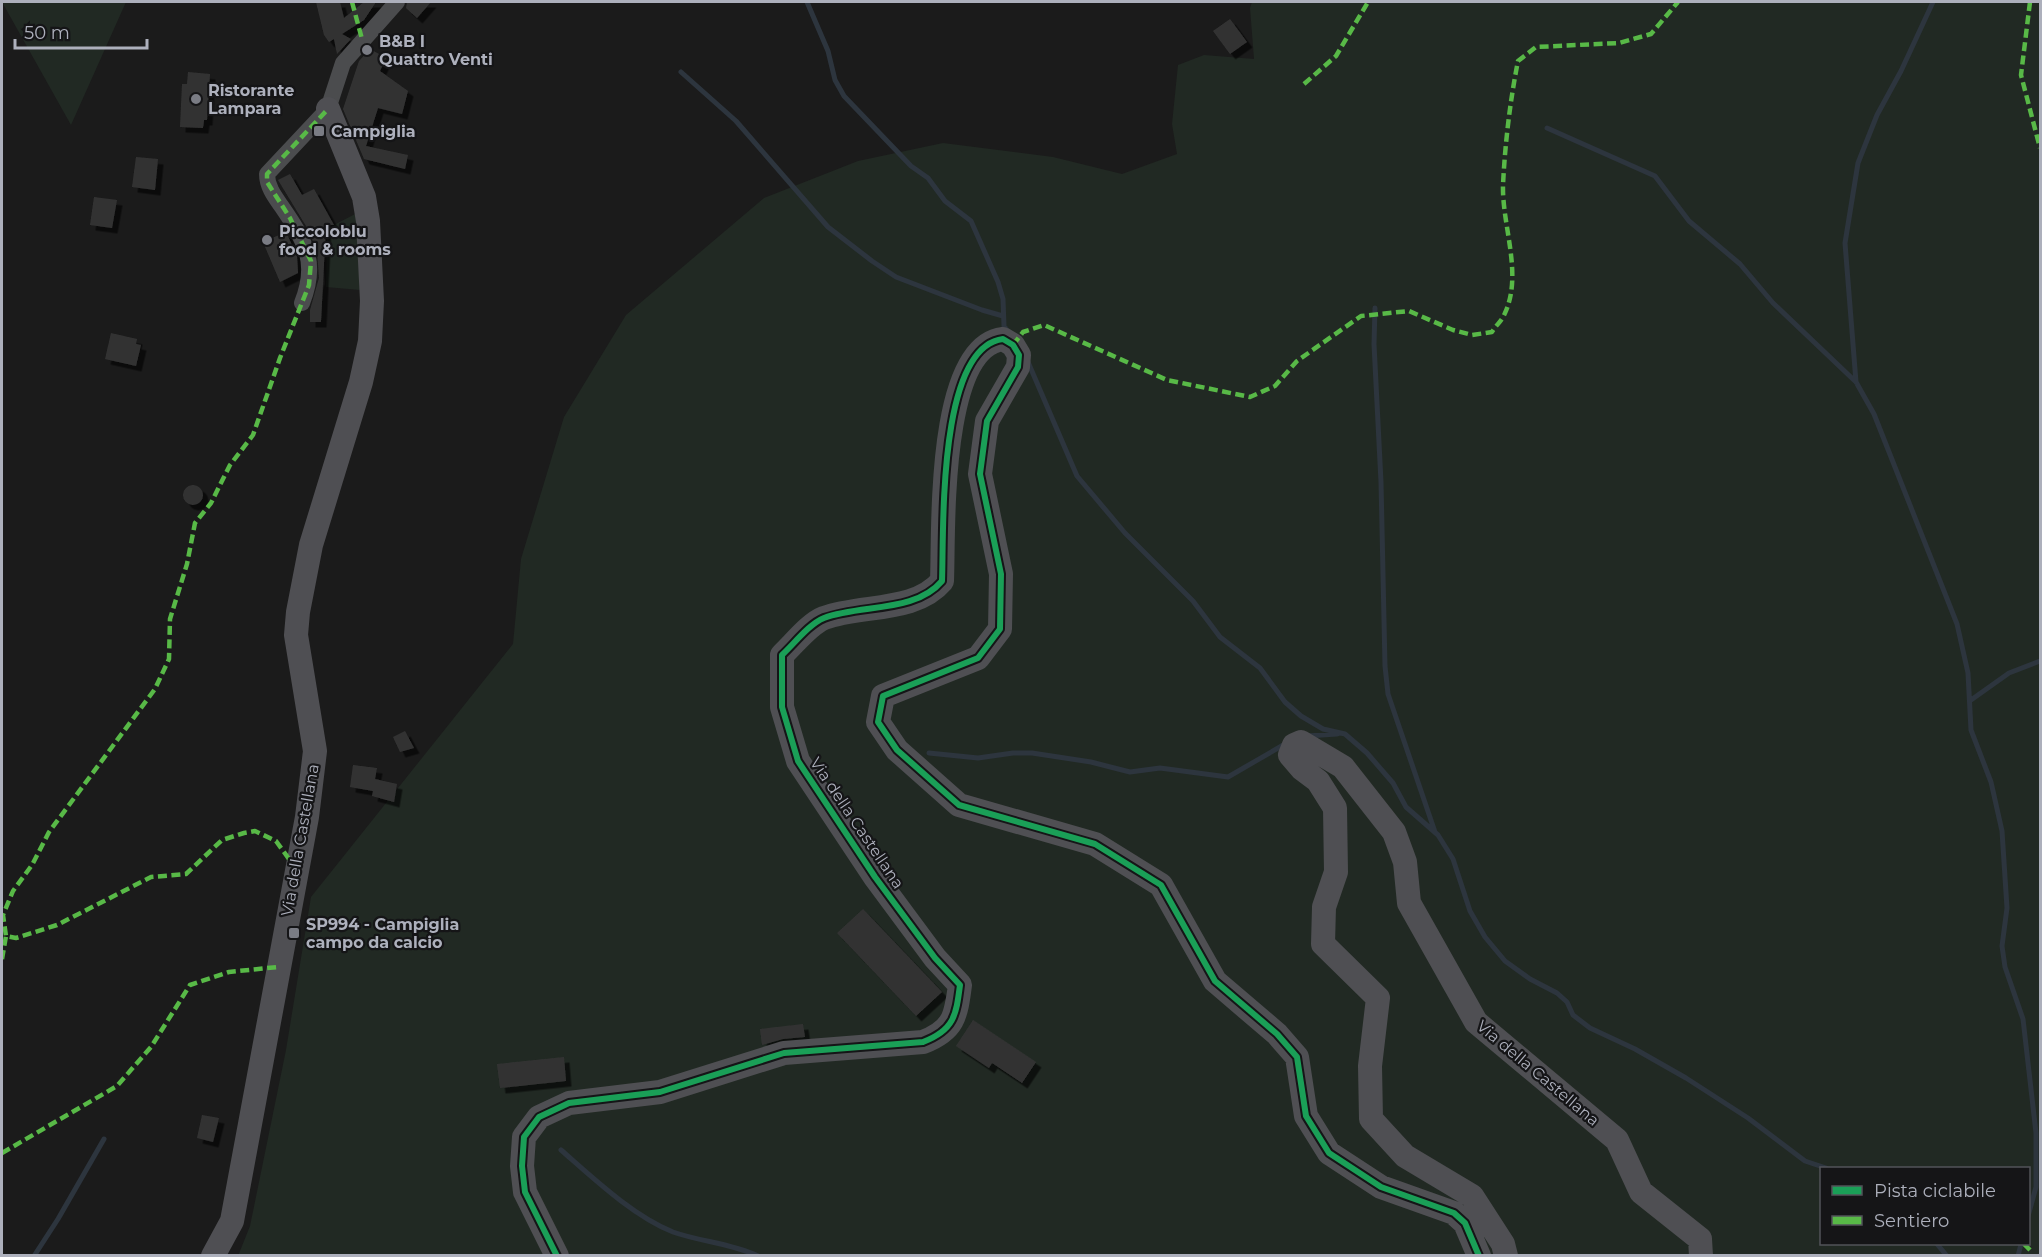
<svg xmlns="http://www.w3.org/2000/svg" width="2042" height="1257" font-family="Montserrat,sans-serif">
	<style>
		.green { fill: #212923; fill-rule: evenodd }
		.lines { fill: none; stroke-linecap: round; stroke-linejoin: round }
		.stream { stroke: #2d353e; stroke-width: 5 }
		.building { fill: #333; filter: url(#shadow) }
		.street { stroke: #4b4c4e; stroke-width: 16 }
		.secondary { stroke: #4f4f53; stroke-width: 24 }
		.quiet { stroke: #58b947; stroke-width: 4.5; stroke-dasharray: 9 4.5; stroke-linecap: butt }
		.cycleway-casing { stroke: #151517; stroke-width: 10 }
		.cycleway { stroke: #1a9f57; stroke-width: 6 }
		.poi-dot { fill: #7a7c84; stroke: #151517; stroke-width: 2 }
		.labels { text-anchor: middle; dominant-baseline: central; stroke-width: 4.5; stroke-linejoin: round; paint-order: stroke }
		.poi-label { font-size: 16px; font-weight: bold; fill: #adb0bc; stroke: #151517; text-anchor: start }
		.street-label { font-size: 16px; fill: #adb0bc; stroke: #151517 }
	</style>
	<defs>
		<filter id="shadow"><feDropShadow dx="5.5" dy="5.5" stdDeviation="0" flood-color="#0009"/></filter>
	</defs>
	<rect width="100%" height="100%" fill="#1b1b1b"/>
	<!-- green -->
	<path class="green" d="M2,2H126L71,125Z
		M1252,2H2040V1255L238,1256L250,1226L286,1050L311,897L513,644L521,559L564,417L626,315L764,198L858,161L943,143L1053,157L1122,174L1177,154L1172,124L1178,65L1204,55L1254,59L1250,8ZM1822,1168H2028V1244H1822Z
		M357,213L360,290L326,287L327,240L334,225Z"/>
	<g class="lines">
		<!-- stream -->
		<path class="stream" d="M807,2L828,51L835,80L844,96L911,166L928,178L945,201L971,221L998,282L1003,299L1004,326L1008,332
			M681,72L736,121L828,227L872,261L896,277L982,310L1003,316
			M1547,128L1655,176L1689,221L1740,264L1773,303L1856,382L1874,414L1957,624L1968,673L1971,730L1991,782L2002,831L2007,908L2002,946L2005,967L2023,1019L2036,1133V1187L2028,1216
			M1375,308L1374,344L1381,482L1385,666L1388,694L1435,832
			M1028,362L1077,476L1125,533L1193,601L1220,637L1260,668L1285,702L1301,716L1323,729L1345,734L1367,753L1393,783L1406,807L1438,835L1453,859L1470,911L1485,937L1505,961L1530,979L1557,993L1567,1002L1573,1015L1590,1028L1635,1049L1686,1078L1748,1118L1805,1161L1826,1168
			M1856,382L1845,243L1858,163L1877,115L1901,71L1933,2
			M1971,700L2009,673L2040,661
			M1307,736L1337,734
			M929,753L978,758L1013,753H1032L1091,762L1130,772L1160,768L1228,777L1285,744
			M561,1150C593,1178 633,1216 673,1232C701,1242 731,1243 758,1256
			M1937,1244L1947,1256
			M34,1256L58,1219L104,1139
			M2018,1256L2021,1244"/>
	</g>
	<!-- building -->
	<path class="building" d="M316,2H340L344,18L364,2H376L364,20L342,34L351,39L337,54L334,39L329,42L324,35Z
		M407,2H431L417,18L406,8Z
		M1230,19L1247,42L1230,54L1213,31Z
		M370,49L386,58L380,71L408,91L402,114L378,108L366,146L408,155L405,169L364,159L343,109L359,61Z
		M188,72L210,74L207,120H204L203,128L180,127L182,84H187Z
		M136,157L158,159L155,190L132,187Z
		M290,174L302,195L314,189L334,225H326L321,322H310V310L319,278L317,250L306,226L278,180Z
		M94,197L117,200L112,228L90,225Z
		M286,232L297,256L298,273L280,282L263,242Z
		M111,333L137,339L136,344L141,345L136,366L105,359Z
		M183 495a10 10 0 1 1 20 0a10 10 0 1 1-20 0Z
		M405,731L414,748L400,752L393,737Z
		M353,765L377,768L375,779L397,784L394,802L372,796L373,791L350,787Z
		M863,909L942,992L916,1016L837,933Z
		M973,1020L1036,1062L1022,1083L992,1063L989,1068L956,1046Z
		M803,1024L805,1037L783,1039L762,1045L760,1029Z
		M564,1057L566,1081L500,1088L497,1064Z
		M202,1115L219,1118L213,1142L197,1138Z"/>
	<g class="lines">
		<!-- street -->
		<path class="street" d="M302,303C318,263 306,242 282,207C275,197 267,187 267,174L328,109L343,63L397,2"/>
		<!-- secondary -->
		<path class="secondary" d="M213,1256L232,1221L307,817L315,751L296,635L298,612L311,545L361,382L370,341L372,301L368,221L364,197L328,109
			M557,1256L525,1192L522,1166L524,1137L539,1117L569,1103L660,1092L784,1053L923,1042C954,1030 956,1016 960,985L935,958L875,877L798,761L782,707V655C794,644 809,624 824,618C862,604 915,613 942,581C944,532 937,347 1003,339L1013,345L1019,355L1018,367L987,421L980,474L1001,574L1000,629L978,658L883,696L878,722L897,750L959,805L1095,844L1161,885L1215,981L1277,1034L1297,1057L1306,1116L1329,1153L1381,1187L1454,1213L1465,1223L1479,1256
			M1506,1256L1503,1244L1472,1196L1405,1156L1371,1119L1370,1066L1378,998L1323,944L1324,907L1336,872L1335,808L1318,781L1302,769L1290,755L1294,745L1301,742L1343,767L1394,832L1405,862L1409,903L1476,1022L1617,1140L1641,1192L1700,1239L1701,1256"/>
		<!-- quiet -->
		<path class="quiet" d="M352,2L362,39
			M2030,2L2021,75L2040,148
			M1304,84L1336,56L1368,2
			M1013,345L1023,332L1044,325L1167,380L1250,397L1275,386L1297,361L1361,316L1409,311L1453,330L1472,335L1492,332C1496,325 1502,321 1505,313C1523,274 1502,226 1503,185C1505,144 1510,101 1518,61L1536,47L1619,43L1651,34L1678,2
			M297,870L276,841L255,831L244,833L222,840L186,874L151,877L57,925L16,938L6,936L3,915L13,891L32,865L49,832L155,689L169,659L170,619L187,564L195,523L211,503L230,465L253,435L280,358L309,285L311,261L290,218L267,182V174L328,109
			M2,959L6,936
			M2,1153L117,1086L151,1047L190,985L229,972L278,967
			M2024,1244L2030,1250"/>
		<!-- cycleway casing -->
		<g class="cycleway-casing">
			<path id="cycleway" d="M557,1256L525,1192L522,1166L524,1137L539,1117L569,1103L660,1092L784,1053L923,1042C954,1030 956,1016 960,985L935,958L875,877L798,761L782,707V655C794,644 809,624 824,618C862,604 915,613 942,581C944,532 937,347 1003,339L1013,345L1019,355L1018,367L987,421L980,474L1001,574L1000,629L978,658L883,696L878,722L897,750L959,805L1095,844L1161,885L1215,981L1277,1034L1297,1057L1306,1116L1329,1153L1381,1187L1454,1213L1465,1223L1479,1256"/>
		</g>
		<!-- cycleway -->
		<use href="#cycleway" class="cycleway"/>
	</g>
	<!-- markers -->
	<g class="poi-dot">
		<circle cx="367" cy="50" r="6"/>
		<circle cx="196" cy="99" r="6"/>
		<rect x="313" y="125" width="12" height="12" rx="3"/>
		<circle cx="267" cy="240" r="6"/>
		<rect x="288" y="927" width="12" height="12" rx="3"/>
	</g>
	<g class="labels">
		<!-- poi labels -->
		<g class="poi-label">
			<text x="379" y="41">B&amp;B I<tspan x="379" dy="18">Quattro Venti</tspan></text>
			<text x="208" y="90">Ristorante<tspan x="208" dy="18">Lampara</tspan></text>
			<text x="331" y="131">Campiglia</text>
			<text x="279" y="231">Piccoloblu<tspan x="279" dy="18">food &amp; rooms</tspan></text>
			<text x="306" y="924">SP994 - Campiglia<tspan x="306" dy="18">campo da calcio</tspan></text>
		</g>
		<!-- street labels -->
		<g class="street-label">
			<text transform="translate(857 823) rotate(56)">Via della Castellana</text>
			<text transform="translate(300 840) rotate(-80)">Via della Castellana</text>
			<text transform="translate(1538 1073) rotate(40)">Via della Castellana</text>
		</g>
	</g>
	<!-- border -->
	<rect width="2042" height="1257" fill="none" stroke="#adb0bc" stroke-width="6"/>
	<!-- legend -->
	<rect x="1820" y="1167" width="210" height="78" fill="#151517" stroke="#525359" stroke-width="1.5"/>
	<rect x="1832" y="1186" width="30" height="9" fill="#1a9f57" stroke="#525359" stroke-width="1.5"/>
	<text x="1874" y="1197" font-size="18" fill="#adb0bc">Pista ciclabile</text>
	<rect x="1832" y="1216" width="30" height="9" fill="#58b947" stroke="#525359" stroke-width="1.5"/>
	<text x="1874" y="1227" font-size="18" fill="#adb0bc">Sentiero</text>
	<!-- scale -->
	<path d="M15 39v9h132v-9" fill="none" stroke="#adb0bc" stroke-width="3"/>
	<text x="24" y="39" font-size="18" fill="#adb0bc" stroke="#151517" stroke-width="4.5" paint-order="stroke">50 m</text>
</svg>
